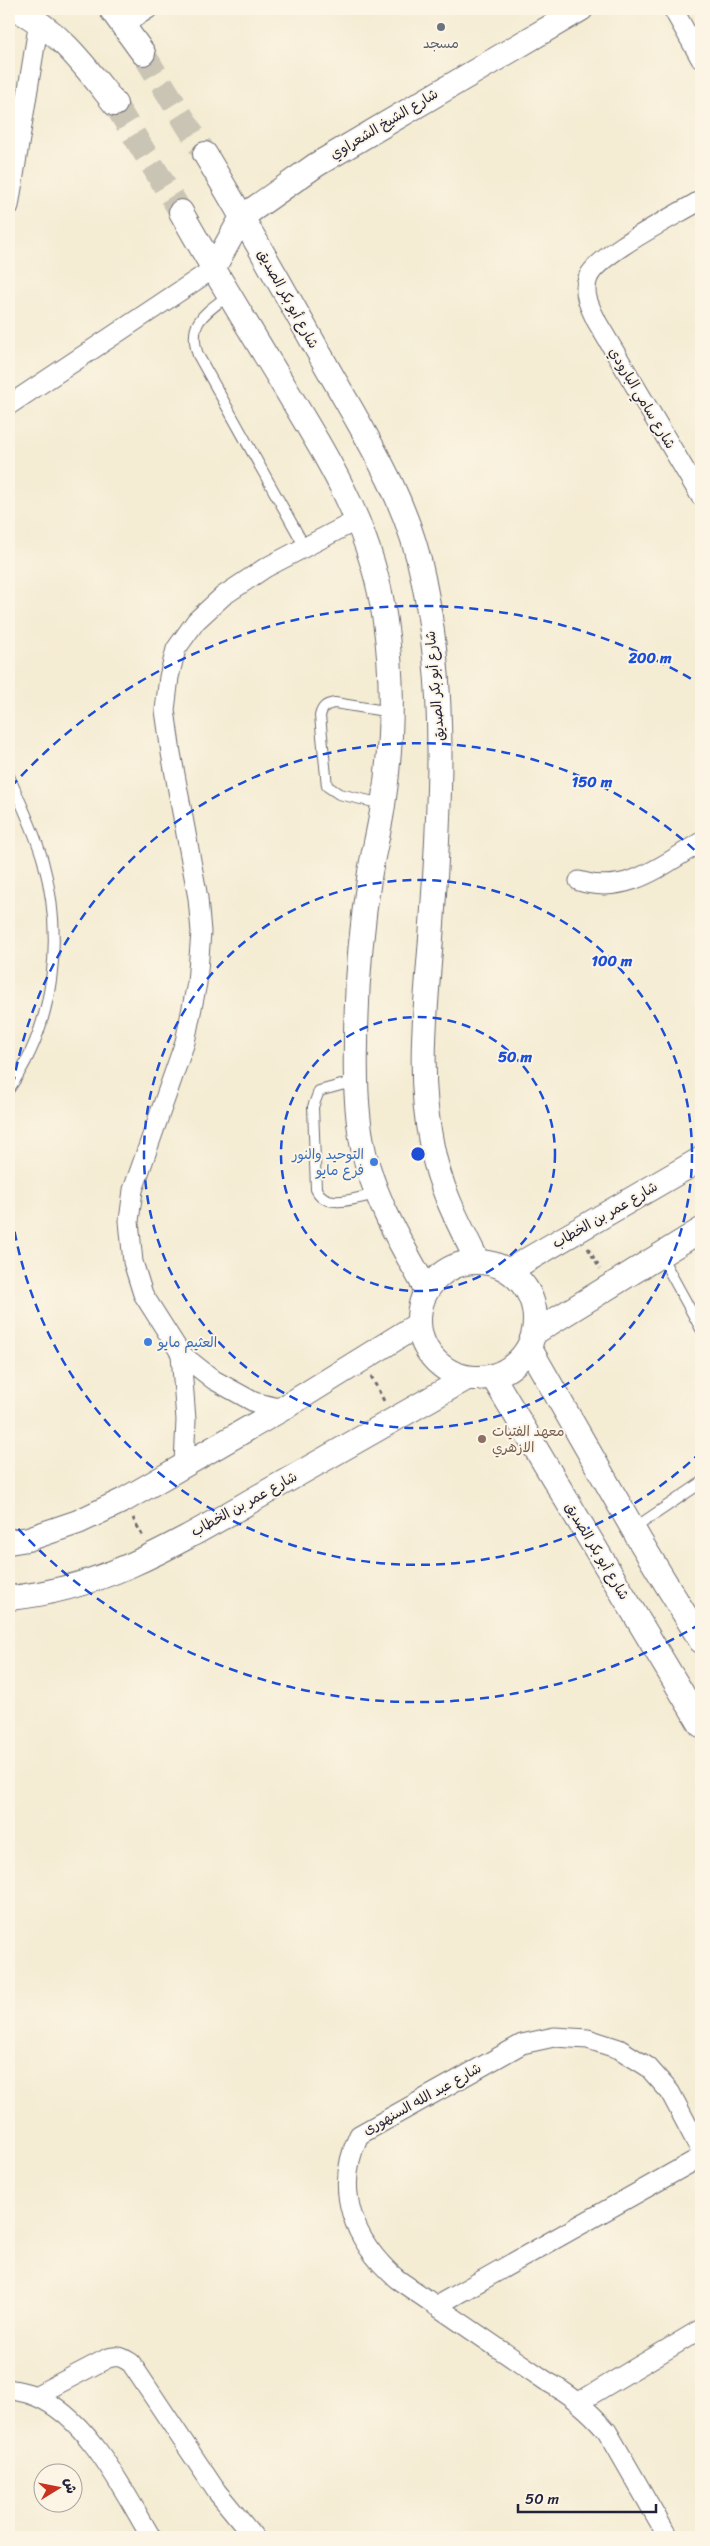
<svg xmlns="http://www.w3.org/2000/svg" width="710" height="2546" font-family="Sriracha,'Playpen Sans Arabic',sans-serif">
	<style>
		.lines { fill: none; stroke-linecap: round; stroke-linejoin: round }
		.tertiary-tunnel { stroke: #cac4b5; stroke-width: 24; stroke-dasharray: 24 12; stroke-linecap: butt }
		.service-casing { stroke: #6c6970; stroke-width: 12 }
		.minor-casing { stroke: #6c6970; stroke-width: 21 }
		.tertiary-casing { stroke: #6c6970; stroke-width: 26 }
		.path { stroke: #6c6970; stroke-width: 3; stroke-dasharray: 4 4; stroke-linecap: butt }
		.service { stroke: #fff; stroke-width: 10 }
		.minor { stroke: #fff; stroke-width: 19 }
		.tertiary { stroke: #fff; stroke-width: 24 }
		.ring { fill: none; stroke: #1d4ed8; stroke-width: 2.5; stroke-dasharray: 9 6 }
		.worship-dot { fill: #6b7280; stroke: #fcf5e5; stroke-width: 2 }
		.shop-dot { fill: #3f7fe0; stroke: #fcf5e5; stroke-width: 2 }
		.education-dot { fill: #8d6e63; stroke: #fcf5e5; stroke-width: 2 }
		.labels { text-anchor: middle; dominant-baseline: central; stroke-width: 4; stroke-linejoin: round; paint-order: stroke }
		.worship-label { font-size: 14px; fill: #5b616d; stroke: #fcf5e5 }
		.street-label { font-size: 14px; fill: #22223b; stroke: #fcf5e5 }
		.shop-label { font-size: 14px; fill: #366cbe; stroke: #fcf5e5; text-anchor: end }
		.education-label { font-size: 14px; fill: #785e54; stroke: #fcf5e5; text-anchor: start }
		.centre { fill: #1d4ed8; stroke: #fcf5e5; stroke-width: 2.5 }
		.ring-label { font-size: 15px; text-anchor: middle; font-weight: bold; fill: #1d4ed8; stroke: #fcf5e5; stroke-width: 4; stroke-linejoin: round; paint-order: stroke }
	</style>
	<rect width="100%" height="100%" fill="#fcf5e5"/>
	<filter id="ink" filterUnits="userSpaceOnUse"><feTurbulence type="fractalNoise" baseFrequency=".02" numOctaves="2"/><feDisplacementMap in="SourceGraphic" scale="10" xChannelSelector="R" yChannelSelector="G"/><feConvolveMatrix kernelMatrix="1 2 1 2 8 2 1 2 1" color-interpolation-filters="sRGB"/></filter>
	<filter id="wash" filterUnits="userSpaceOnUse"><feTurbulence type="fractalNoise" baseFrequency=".0096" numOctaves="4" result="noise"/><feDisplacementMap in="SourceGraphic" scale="20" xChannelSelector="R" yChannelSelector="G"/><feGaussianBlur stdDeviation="1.12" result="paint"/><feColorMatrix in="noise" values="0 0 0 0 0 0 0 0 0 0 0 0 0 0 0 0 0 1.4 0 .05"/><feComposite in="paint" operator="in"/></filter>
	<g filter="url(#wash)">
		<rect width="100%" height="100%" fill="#f4ecd3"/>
	</g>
	<g filter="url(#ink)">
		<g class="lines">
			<!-- tertiary-tunnel -->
			<path class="tertiary-tunnel" d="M143,53L205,154
				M115,104L181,212"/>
			<!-- service casing -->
			<g class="service-casing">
				<path id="service" d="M229,295C205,313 187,322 198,355L305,547
					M9,776C21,804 35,832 43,861C64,937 55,1024 9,1089
					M383,804L339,794L327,786L320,716C322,707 326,704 335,703L391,712
					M356,1081L319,1091L313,1107L316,1189C326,1211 358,1197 377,1194
					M661,1256L701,1329
					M633,1529L701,1483"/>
			</g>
			<!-- minor casing -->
			<g class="minor-casing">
				<path id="minor" d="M673,9L701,59
					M124,24L148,9
					M701,200C677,215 597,254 588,278C582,293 590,308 597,322L701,497
					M9,206L39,21
					M9,405L213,269
					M579,881C627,896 662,865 701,842
					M181,1354L186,1420L184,1464
					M282,1409L254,1402L214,1380L181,1354L143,1294L133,1262L129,1221L133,1190L185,1042L197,983L201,932L198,898L171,753L165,710L169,677L176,649L196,621L223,596L265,568L359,519
					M436,2306L701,2157
					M9,2389C17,2391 27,2392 35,2396C88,2417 123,2490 151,2537
					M35,2396L108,2358C118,2355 122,2357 131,2363L217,2492L254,2537
					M579,2402L701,2329
					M668,2537L607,2431C589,2410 570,2394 546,2381L397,2279C353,2241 333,2190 359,2135L522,2044L554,2037L588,2039L619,2049L648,2067L670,2092L701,2151"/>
			</g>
			<!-- tertiary casing -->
			<g class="tertiary-casing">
				<path id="tertiary" d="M16,9C62,33 83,64 115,104
					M111,9L143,53
					M205,154C247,225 288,297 328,369C366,436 408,501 423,578C447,692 440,808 432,924C427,1000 416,1072 432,1147C440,1189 459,1224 478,1262
					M181,212C213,269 247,325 281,381C329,461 372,527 385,621C394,682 392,744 383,805C380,827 374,850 370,872C361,929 356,987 356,1044C355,1083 356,1126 367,1164C380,1209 404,1249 426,1289
					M213,269L242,217L316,165L581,9
					M419 1320a58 58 0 1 1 116 0a58 58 0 1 1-116 0Z
					M508,1271L701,1159
					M534,1333L701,1230
					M529,1347L640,1541L701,1641
					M493,1377L701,1725
					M9,1542L28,1539L78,1522L124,1500L282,1409L419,1324
					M9,1598C108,1589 187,1537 272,1489C337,1452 402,1415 467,1378"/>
			</g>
			<!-- path -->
			<path class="path" d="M588,1248L600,1269
				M371,1376L384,1401
				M133,1518L143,1537"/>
			<!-- service -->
			<use href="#service" class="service"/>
			<!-- minor -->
			<use href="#minor" class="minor"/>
			<!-- tertiary -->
			<use href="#tertiary" class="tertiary"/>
		</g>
	</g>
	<!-- distance rings -->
	<g class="ring">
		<circle cx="418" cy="1154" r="137"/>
		<circle cx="418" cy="1154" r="274"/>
		<path d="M701 1452A411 411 0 0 1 9 1193M9 1115A411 411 0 0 1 701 856"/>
		<path d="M700 1624A548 548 0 0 1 11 1521M11 787A548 548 0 0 1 700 684"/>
	</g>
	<!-- markers -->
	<circle class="worship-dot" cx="441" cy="27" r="5"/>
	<g class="shop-dot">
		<circle cx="374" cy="1162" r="5"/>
		<circle cx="148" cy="1342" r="5"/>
	</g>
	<circle class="education-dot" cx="482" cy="1439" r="5"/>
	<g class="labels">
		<!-- worship labels -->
		<g class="worship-label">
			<text x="441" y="43">مسجد</text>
		</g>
		<!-- street labels -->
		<g class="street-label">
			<text transform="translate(384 124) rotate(-31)">شارع الشيخ الشعراوي</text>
			<text transform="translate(288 299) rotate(61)">شارع أبو بكر الصديق</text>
			<text transform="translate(642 398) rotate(59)">شارع سامي البارودي</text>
			<text transform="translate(435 686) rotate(-95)">شارع أبو بكر الصديق</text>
			<text transform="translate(605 1215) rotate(-30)">شارع عمر بن الخطاب</text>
			<text transform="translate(244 1504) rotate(-29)">شارع عمر بن الخطاب</text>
			<text transform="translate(597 1551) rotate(59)">شارع أبو بكر الصديق</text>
			<text transform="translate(422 2099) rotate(-29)">شارع عبد الله السنهورى</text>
		</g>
		<!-- shop labels -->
		<g class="shop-label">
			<text x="364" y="1154">التوحيد والنور<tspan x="364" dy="16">فرع مايو</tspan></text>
			<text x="158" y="1342" text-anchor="start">العثيم مايو</text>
		</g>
		<!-- education labels -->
		<g class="education-label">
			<text x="492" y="1431">معهد الفتيات<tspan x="492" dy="16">الازهري</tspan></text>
		</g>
	</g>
	<circle cx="418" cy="1154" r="8" class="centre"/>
	<g class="ring-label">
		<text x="650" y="663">200 m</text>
		<text x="592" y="787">150 m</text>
		<text x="612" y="966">100 m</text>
		<text x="515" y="1062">50 m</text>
	</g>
	<!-- margin -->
	<rect width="710" height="2546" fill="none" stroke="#fcf5e5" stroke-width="30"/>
	<!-- north arrow -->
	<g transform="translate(58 2488) rotate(80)"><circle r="24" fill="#fcf5e5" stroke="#a5a1a1"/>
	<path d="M0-4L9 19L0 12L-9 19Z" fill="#c8321e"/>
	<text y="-8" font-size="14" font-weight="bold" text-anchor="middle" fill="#22223b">ش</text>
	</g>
	<!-- scale -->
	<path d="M518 2504v8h138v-8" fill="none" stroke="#22223b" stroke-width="2.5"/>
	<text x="525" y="2504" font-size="15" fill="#22223b" stroke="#fcf5e5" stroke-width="4" paint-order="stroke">50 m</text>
</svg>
